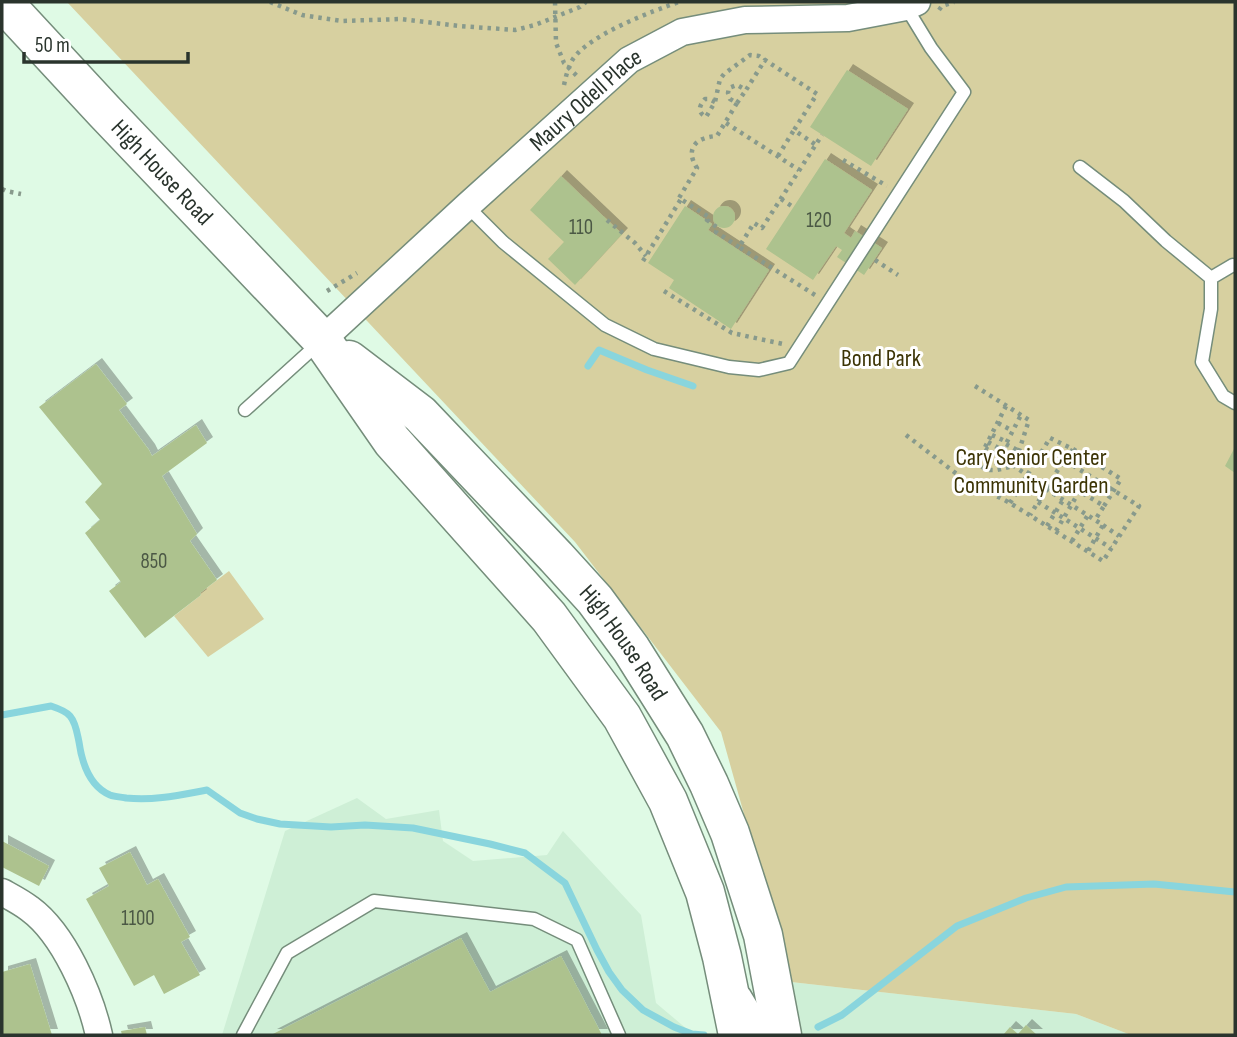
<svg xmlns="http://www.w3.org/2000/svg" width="1237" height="1037" font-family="'Sofia Sans Condensed',sans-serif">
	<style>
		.built { fill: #ceefd6 }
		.green { fill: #d7d0a0 }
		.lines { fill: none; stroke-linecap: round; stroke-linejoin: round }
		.stream { stroke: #89d5dd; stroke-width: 7 }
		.building { fill: #adc28e; filter: url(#shadow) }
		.lane-casing { stroke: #758d7b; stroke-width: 15 }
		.street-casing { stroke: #758d7b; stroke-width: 29 }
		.primary-casing { stroke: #758d7b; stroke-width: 41 }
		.path { stroke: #889a8c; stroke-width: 4.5; stroke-dasharray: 3.5 5; stroke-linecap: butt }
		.lane { stroke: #fff; stroke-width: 12 }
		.street { stroke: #fff; stroke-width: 26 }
		.primary { stroke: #fff; stroke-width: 38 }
		.labels { text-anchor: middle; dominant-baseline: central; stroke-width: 6; stroke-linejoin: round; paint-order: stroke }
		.number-label { font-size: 21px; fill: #4b5845 }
		.street-label { font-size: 24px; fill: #2a342d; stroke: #fff }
		.park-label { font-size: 24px; fill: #3c3405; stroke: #fff }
	</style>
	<defs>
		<filter id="shadow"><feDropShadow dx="6" dy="-6" stdDeviation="0" flood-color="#0004"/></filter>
	</defs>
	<rect width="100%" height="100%" fill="#dffae5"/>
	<!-- built -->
	<path class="built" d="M357,798L386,819L439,810L443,841L473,861L547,855L563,831L641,915L656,1003L694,1035H222L285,831Z
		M791,982L1076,1014L1131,1035H734Z"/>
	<!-- green -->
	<path class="green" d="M67,2H1235V1035H1131L1076,1014L791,982L721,732L575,542Z
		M229,571L264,619L208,657L174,616L201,595L200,593Z"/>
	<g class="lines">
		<!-- stream -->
		<path class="stream" d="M588,366L599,350L647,370L693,386
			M2,715L51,706C57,708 66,711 70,716C76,723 77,733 79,742C82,763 89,786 110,795C115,797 122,797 126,798C154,801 180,795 207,790L240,813L257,819L280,824L331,827L365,825L413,828L490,844L525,853L565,883L597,950L609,972L622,990L643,1010L674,1027L692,1034L704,1035
			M818,1027L842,1015L957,926L1026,898L1066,887L1154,884L1235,892"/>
	</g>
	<!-- building -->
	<path class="building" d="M847,70L908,109L871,166L810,127Z
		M825,159L872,190L844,233L851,238L855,231L882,248L864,275L837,257L842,250L836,246L813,280L766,249Z
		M561,176L622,234L575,285L548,259L564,242L530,210Z
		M713 217a11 11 0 1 1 22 0a11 11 0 1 1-22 0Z
		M685,206L712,224L708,230L769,270L731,329L669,288L674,280L648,263Z
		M96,364L127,404L119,410L149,450L152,456L196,425L207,443L162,476L197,534L190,541L217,580L200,593L201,595L145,638L109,591L121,582L85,533L100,520L85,502L102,484L39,407Z
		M1235,447V473L1225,466Z
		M2,841L49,866L39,886L2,867Z
		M130,852L147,885L158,879L190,937L181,942L200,975L164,994L154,975L134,986L86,899L109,886L99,868Z
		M461,938L490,992L561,956L602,1035H271Z
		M30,964L52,1035H2V972Z
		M1026,1025L1037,1035H1003L1010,1027L1018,1034Z
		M145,1027L147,1035H122L121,1031Z"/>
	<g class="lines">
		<!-- lane casing -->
		<g class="lane-casing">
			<path id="lane" d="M1080,167L1124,201L1166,241L1211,278V309L1202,362L1223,396L1235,403
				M467,206L503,242L605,325L654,349L729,367L759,370L789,363L964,92L931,48L906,7
				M1211,278L1233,265L1235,266
				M245,410L319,343
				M744,993L758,1016L760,1035
				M243,1035L287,953L374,901L534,919L577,940L619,1035"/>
		</g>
		<!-- street casing -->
		<g class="street-casing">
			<g id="street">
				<path id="s1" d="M322,340L467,206L629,60L682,32L745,20L848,18L906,7L917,2"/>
				<path d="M2,892C11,897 21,902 30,909C64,934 90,995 99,1035"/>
			</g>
		</g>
		<!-- primary casing -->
		<g class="primary-casing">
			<g id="primary">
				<path id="s2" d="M3,2L104,111L322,340L392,441L549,617L622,717L668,801L705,892L722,957L738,1035"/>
				<path id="s3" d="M349,360L420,414L556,557L595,600L631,649L685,735L709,784L730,833L763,935L782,1035"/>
			</g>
		</g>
		<!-- path -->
		<path class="path" d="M270,2L302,15L342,21L401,19L460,26L515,30L535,25L580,7L586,2
			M555,2L556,43L564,63L578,77
			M939,10L942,6L954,2
			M564,85C566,76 568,67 573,59C589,35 652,11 679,2
			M715,102L709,99H705C699,106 697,112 706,117L715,102L720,79L724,74L750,55L759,56L765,60
			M737,103L746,90
			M726,123L799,170
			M778,156L794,130
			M843,160L887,186
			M2,189L6,191L21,194
			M781,199L793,207
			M607,220L635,243L646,256
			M739,247L716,232L718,228L707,220L709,217L679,198L697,168C684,148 697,137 717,136L737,103L730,99L728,93L729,88L737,85L746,90L765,60L817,94L794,130L816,145
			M875,260L898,275
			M643,261L681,199
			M327,291L357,273
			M664,291L732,333L783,344
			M815,295L739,247L754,223L762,228L822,135
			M975,386L1029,420L1014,466L1027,475
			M1006,406L979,459L980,465L986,470H997L1014,466
			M998,423L1013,431
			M906,435L962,478L1010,503L1103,561L1139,506L1064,460L1030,515
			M992,435L1007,442
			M988,442L1002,450
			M1006,444L1019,451
			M985,448L999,456
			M1073,449L1121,479L1104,506
			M980,455L996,463L998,459
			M1012,465L998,459L1021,415
			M1054,476L1104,506L1095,520
			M1046,489L1103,525L1088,551
			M1038,502L1111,548
			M1010,503L1050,438L1073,449L1066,461
			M1103,525L1119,536
			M1047,526L1063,500
			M1056,531L1089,475
			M1072,541L1088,515"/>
		<!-- lane -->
		<use href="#lane" class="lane"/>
		<!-- street -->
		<use href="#street" class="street"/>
		<!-- primary -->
		<use href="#primary" class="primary"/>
	</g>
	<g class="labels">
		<!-- number labels -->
		<g class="number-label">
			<text x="819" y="220">120</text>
			<text x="581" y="227">110</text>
			<text x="154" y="561">850</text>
			<text x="138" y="918">1100</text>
		</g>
		<!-- street labels -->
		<g class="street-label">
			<text stroke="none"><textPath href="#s1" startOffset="357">Maury Odell Place</textPath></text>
			<text stroke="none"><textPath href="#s2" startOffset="233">High House Road</textPath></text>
			<text stroke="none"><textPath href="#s3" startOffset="396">High House Road</textPath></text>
		</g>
		<!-- park labels -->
		<g class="park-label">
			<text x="881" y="358">Bond Park</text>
			<text x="1031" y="457">Cary Senior Center<tspan x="1031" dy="28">Community Garden</tspan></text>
		</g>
	</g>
	<!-- border -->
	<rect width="1237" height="1037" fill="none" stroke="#2a342d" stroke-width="7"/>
	<!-- scale -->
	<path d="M24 52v10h164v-10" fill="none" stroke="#2a342d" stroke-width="3.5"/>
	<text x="35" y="52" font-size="21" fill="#2a342d" stroke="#ffffff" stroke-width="5" paint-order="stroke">50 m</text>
</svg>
